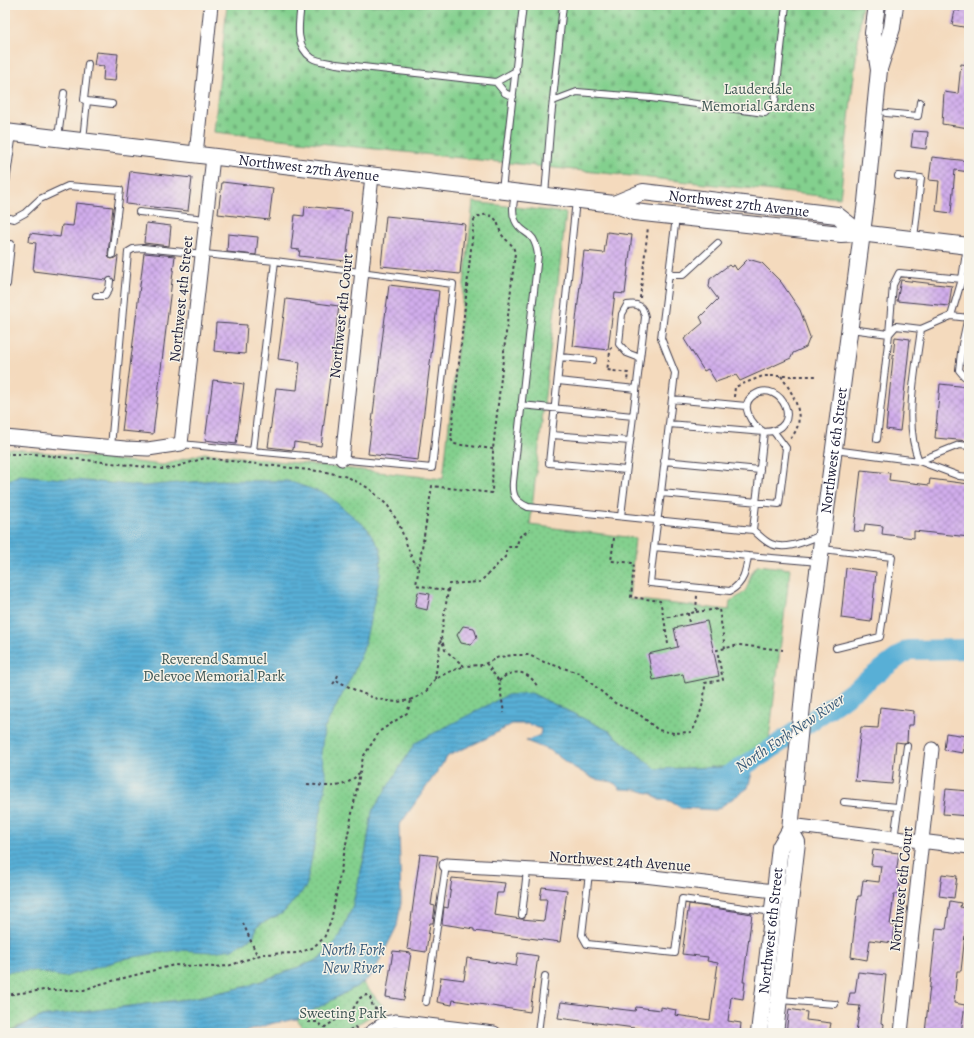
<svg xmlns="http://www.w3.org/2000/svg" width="974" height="1038" font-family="Alegreya,serif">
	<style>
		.cemetery { fill: url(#cemetery-stones); stroke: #527964 }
		.park { fill: url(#park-dots); stroke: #527964 }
		.water { fill: url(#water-rules); stroke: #3e6888 }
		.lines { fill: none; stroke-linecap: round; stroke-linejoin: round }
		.river { stroke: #59afd6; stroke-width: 20 }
		.building { fill: url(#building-cross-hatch) }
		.service-casing { stroke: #423e4e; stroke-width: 8 }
		.minor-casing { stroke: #423e4e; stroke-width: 15 }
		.tertiary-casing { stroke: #423e4e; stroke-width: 18 }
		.path { stroke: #423e4e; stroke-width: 2; stroke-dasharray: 3 3; stroke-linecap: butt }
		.service { stroke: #fff; stroke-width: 6 }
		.minor { stroke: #fff; stroke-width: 13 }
		.tertiary { stroke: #fff; stroke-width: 16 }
		.labels { text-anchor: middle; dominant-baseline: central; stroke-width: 3; stroke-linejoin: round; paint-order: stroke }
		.park-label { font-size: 15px; fill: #3f5654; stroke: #f7f3e8 }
		.street-label { font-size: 15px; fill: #22223b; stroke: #f7f3e8 }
		.water-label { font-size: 16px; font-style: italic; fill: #385a79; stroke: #f7f3e8 }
	</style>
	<defs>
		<pattern id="cemetery-stones" width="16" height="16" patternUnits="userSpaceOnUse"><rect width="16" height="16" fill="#83d08e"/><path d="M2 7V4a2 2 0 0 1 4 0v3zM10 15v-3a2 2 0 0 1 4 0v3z" fill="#71b27b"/></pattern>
		<pattern id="park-dots" width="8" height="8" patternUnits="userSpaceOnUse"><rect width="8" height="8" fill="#83d08e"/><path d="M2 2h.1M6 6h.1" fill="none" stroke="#71b27b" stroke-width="1.8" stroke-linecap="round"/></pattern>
		<pattern id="water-rules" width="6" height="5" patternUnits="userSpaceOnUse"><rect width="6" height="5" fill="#59afd6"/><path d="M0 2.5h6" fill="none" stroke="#498eaf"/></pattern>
		<pattern id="building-cross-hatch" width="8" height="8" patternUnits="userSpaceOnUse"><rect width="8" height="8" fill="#d1adec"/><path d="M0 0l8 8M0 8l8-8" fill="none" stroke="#a98cc0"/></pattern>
	</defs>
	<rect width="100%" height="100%" fill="#f7f3e8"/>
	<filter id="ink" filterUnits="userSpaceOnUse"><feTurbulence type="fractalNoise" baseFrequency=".025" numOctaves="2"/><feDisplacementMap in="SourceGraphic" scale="8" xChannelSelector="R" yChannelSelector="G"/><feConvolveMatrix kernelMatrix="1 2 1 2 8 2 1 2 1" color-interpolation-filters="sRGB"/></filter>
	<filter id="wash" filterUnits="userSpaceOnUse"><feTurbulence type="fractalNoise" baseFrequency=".012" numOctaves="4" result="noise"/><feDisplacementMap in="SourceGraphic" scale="16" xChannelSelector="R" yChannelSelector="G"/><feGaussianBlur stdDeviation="0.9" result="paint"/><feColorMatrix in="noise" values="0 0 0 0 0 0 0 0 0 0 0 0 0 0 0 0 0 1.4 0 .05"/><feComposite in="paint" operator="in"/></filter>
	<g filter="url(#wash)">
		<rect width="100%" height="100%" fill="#f4dabd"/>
		<!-- cemetery -->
		<path class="cemetery" d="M227,5H862L840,198L214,132Z"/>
		<!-- park -->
		<path class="park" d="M473,202L566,213L530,525L635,538L629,599L729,610L730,601C757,589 742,581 758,565L790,569L768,747L724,767L656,769L609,731L531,693L372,812L366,850L352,908L340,936L320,959L245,987L188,999L40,1017L5,1033V448L163,465L204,453L443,479Z
			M363,983L383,1006L379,1011L343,1033H305L297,1019Z"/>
		<!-- water -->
		<path class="water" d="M19,475L142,486L215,480L288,481L326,494L367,528L381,550L380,576L364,647L353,674L324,729L321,754L327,780L306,887L283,913L258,925L253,937L233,949L212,952L177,950L128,958L64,977L34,971H10L5,974V482Z
			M531,693L609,731L656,769L724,767L740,759L752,773L748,788L716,810L681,808L670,801L659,800L652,794L638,790L620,789L613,782L594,779L570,765L551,751L526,741L540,735L541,729L528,724H512L487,738L448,756L399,826L401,903L397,926L373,974L363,983L297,1019L274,1023L241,1033H8L40,1017L188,999L245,987L320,959L340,936L352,908L366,850L372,812L415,743L507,695Z"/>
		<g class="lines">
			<!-- river -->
			<path class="river" d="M722,779L765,753L841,700L908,650L969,649"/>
		</g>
		<g id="blocks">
			<!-- building -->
			<path class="building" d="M960,5H969V28L952,25L955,10L960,11Z
				M96,52L118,54L115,81L103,80L104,66L94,65Z
				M961,64L969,65V128L942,124L944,92L958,94Z
				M913,131L928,132L926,149L911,147Z
				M932,157L969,161V172L955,170L951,213L936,211L939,181L929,180Z
				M130,171L192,178L188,211L126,204Z
				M222,182L273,188L269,220L218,214Z
				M76,203L113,207L108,254L109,258L112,259L118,256L115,281L111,277L106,280L33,271L36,243L29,242L30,233L60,237L62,225L73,226Z
				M305,206L352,211L346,261L299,256L300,250L291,249L295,215L304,216Z
				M386,216L465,224L460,274L381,266Z
				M146,223L171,226L169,246L144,243Z
				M607,232L632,235L625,294L615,293L608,350L573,346L584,251L604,253Z
				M228,234L258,237L256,255L227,252Z
				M144,253L175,256L153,434L122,431Z
				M748,259L762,263L781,282L800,310L810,337L806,347L793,353L791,358L740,381L736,375L716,382L708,369L704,371L684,339L703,323L700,317L718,299L709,287L710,279L729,265L731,267L734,265L737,270Z
				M901,280L952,286L949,306L897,301Z
				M389,285L439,291L418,460L368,454Z
				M286,299L339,306L321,446L294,442L293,450L268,447L276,388L297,390L300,362L278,359Z
				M216,323L247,325L245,354L214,351Z
				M895,337L910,339L900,431L886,429Z
				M213,380L244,384L236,444L205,440Z
				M940,384L969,387V441L935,438Z
				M861,470L890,473L889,480L929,485L930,479L969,484V537L914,531V538L882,534L883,526L865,524L864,532L854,531Z
				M846,568L876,572L871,622L841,618Z
				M418,592L430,594L427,610L415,607Z
				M707,621L719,676L685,683L683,674L653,680L648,654L678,647L674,628Z
				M463,626L474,628L477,637L471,645L461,643L457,635Z
				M880,707L914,711L913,725H908L907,742L904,743L896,742L892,784L855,781L861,727L878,728Z
				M946,733L966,736L963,753L944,750Z
				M946,789L969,791V816L943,814Z
				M873,850L899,853L896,874L901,875L898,894H894L890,925L895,926L893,943L870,940L867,960L851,957L858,896H861L863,880L879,882L881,866L871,865Z
				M420,854L438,856L431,905L435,906L433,923H430L426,952L407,949Z
				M942,874L957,876L954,898L939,896Z
				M452,878L505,883L503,893H497L494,915L521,919L544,921L547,899H540L542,887L567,890L560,942L474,931V929L442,924L444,907L448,908Z
				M950,901L961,903L960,907L968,908L961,971H957L954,1003L965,1005L961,1033H925L936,928L946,929Z
				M689,904L752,914L743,982H745L743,999L731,997L728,1021L741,1023L740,1033H688L673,1031V1033L558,1018L561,1002L635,1011L636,1007L661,1010V1007L676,1010L675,1015L710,1020L718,963L707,961L708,957L682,954Z
				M393,951L411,953L404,1000L386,997Z
				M518,953L538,956L530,1012L453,1000L452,1005L437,1002L441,977L464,980L467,958L516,966Z
				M858,972L886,975L881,1023L884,1024L883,1033H856L860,1006L848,1005L850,993H855Z
				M789,1009L807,1012L806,1020L831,1023L829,1033H786Z"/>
		</g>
	</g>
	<g filter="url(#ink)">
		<use href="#blocks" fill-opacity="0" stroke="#423e4e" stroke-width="1"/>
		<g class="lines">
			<!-- service casing -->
			<g class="service-casing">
				<path id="service" d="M301,5C299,22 294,46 312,58C318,62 329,62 336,64L496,82L505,93L513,97
					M496,82L516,71
					M87,101L84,100L88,64
					M553,101L577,92L651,98L765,113L775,101L786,5
					M886,113L918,116L920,102
					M58,137L64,93
					M83,140L87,101L112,104
					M898,176L921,178L914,238
					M5,189L13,133
					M502,190L523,5
					M515,193C514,201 511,212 515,220C522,237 534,227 538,255L513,482C512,496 515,501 528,507L753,530C758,534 764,541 771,544C787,551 807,540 822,535
					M545,195L551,118L563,5
					M576,200L549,463L626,470
					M139,212L206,219
					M5,217L14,219L25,213L40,199L68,186L120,190L112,255
					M275,261L453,284L432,468L253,451Z
					M669,275H683L718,243
					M7,284L11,244
					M96,296H105L109,289L110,281
					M969,312L962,344L969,353
					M951,316L969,318
					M850,329L889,334L877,439
					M921,329C916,369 903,424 919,461L959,476L969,477
					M889,334L896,326L921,329L951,316L962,279L967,246
					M889,334L893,285L899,273L962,279L969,283
					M962,344L959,370L964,376L969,377
					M560,357L593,360
					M558,381L636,389
					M672,399L746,406
					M521,405L633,416
					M669,424L675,373L661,338L676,217
					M764,432L669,424L661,493L779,504L786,448L774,432
					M552,435L630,441
					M181,444L253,451
					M111,447L128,252L133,249L143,248L275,261
					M834,450L919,461L959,445L969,446
					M664,461L760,470
					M621,516L645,317C643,306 638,303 627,305L622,314L619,344L627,353L640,358
					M753,530L764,432C807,431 781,377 754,395C738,405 752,425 764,432
					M654,547L748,556C746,571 744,583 730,591L650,583C653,553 657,523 661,493
					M822,549L892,557L880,637L836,648
					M748,556L819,562
					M844,802L898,807
					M894,839L907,746
					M589,873L582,935L587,944L675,953L682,899L772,912
					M522,915L527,870
					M779,1000L835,1004
					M426,1002L446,865
					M538,1033L545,976"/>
			</g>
			<!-- minor casing -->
			<g class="minor-casing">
				<path id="minor" d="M196,155L211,5
					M5,437L125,448L148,449L181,444L213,157
					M342,459L372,176
					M790,825L969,847
					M446,865L644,876L783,892
					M370,1033L385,1023L395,1021L494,1033
					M901,1033L932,749"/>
			</g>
			<!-- tertiary casing -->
			<g class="tertiary-casing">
				<g id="tertiary">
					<path d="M879,69L892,28L895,5"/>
					<path id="s1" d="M5,132L614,204L634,212L841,234L860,233L969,246"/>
					<path id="s2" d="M614,204L643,192L837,215L860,233"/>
					<path id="s3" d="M759,1033L780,847L790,830L806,664L866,202L879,70L873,33L877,5"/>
					<path d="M775,1033L797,842L790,830"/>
				</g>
			</g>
			<!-- path -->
			<path class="path" d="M640,298L648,227
				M611,347L607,370L628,373L627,381
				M781,376C794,395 809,420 789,440
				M734,397L735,387L763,376H818
				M493,449L454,444L451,439L474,220C480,214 490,212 496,220C499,224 499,231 502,235C507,242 513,243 515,253L493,449L492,493L432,486L416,585L448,591L441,637L445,650L464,666L482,665L499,657L514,655H529L544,662L579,673L615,703L639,714L658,730L674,733L692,732C700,716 705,701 705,683L723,680L717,650L739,645L783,650
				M5,454H34L163,469L172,468L205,458L326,472L348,477L370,489L388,506L399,524L411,556L418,568
				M614,538L611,561L634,563L631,597L660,601L664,618
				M448,591L449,584L480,582L506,556V551L509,547H516L520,536L530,530
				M696,612L719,609L725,648
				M688,613L689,625
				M668,644L664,618L696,612L697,595
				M486,663L499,681L504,713
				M338,675L336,680C362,694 395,713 424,693C429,690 431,682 436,679C444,673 455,670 464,666
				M435,679L441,638
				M499,681C512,668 528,670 537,686
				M333,684L336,680
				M307,784C328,786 344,791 359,773
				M243,923L257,955
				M5,995L44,990H84L97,985L174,965L214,967L228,966L263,954L298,953L312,948L324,938L331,921L363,757L380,731L407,713L411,701
				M308,1022H318L321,1026L325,1027
				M329,1033L325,1027L342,1016L349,1015L360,998L366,995L370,997L373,1007L379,1011
				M344,1033L355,1027L359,1032"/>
			<!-- service -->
			<use href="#service" class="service"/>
			<!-- minor -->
			<use href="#minor" class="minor"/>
			<!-- tertiary -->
			<use href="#tertiary" class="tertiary"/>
		</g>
	</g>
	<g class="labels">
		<!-- park labels -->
		<g class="park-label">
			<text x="758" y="89">Lauderdale<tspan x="758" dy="17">Memorial Gardens</tspan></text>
			<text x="214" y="659">Reverend Samuel<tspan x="214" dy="17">Delevoe Memorial Park</tspan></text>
			<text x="343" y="1013">Sweeting Park</text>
		</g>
		<!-- street labels -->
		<g class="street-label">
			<text stroke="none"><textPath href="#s1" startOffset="306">Northwest 27th Avenue</textPath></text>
			<text stroke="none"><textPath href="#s2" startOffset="128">Northwest 27th Avenue</textPath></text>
			<text transform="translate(181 299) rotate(-84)">Northwest 4th Street</text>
			<text transform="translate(341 316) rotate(-84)">Northwest 4th Court</text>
			<text stroke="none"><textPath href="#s3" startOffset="589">Northwest 6th Street</textPath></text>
			<text transform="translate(620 861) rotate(4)">Northwest 24th Avenue</text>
			<text transform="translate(901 889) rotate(-84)">Northwest 6th Court</text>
			<text stroke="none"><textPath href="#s3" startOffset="103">Northwest 6th Street</textPath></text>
		</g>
		<!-- water labels -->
		<g class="water-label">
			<text transform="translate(790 733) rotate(-34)">North Fork New River</text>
			<text x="353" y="950">North Fork<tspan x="353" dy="18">New River</tspan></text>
		</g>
	</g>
	<!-- margin -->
	<rect width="974" height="1038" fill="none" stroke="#f7f3e8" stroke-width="20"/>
</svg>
